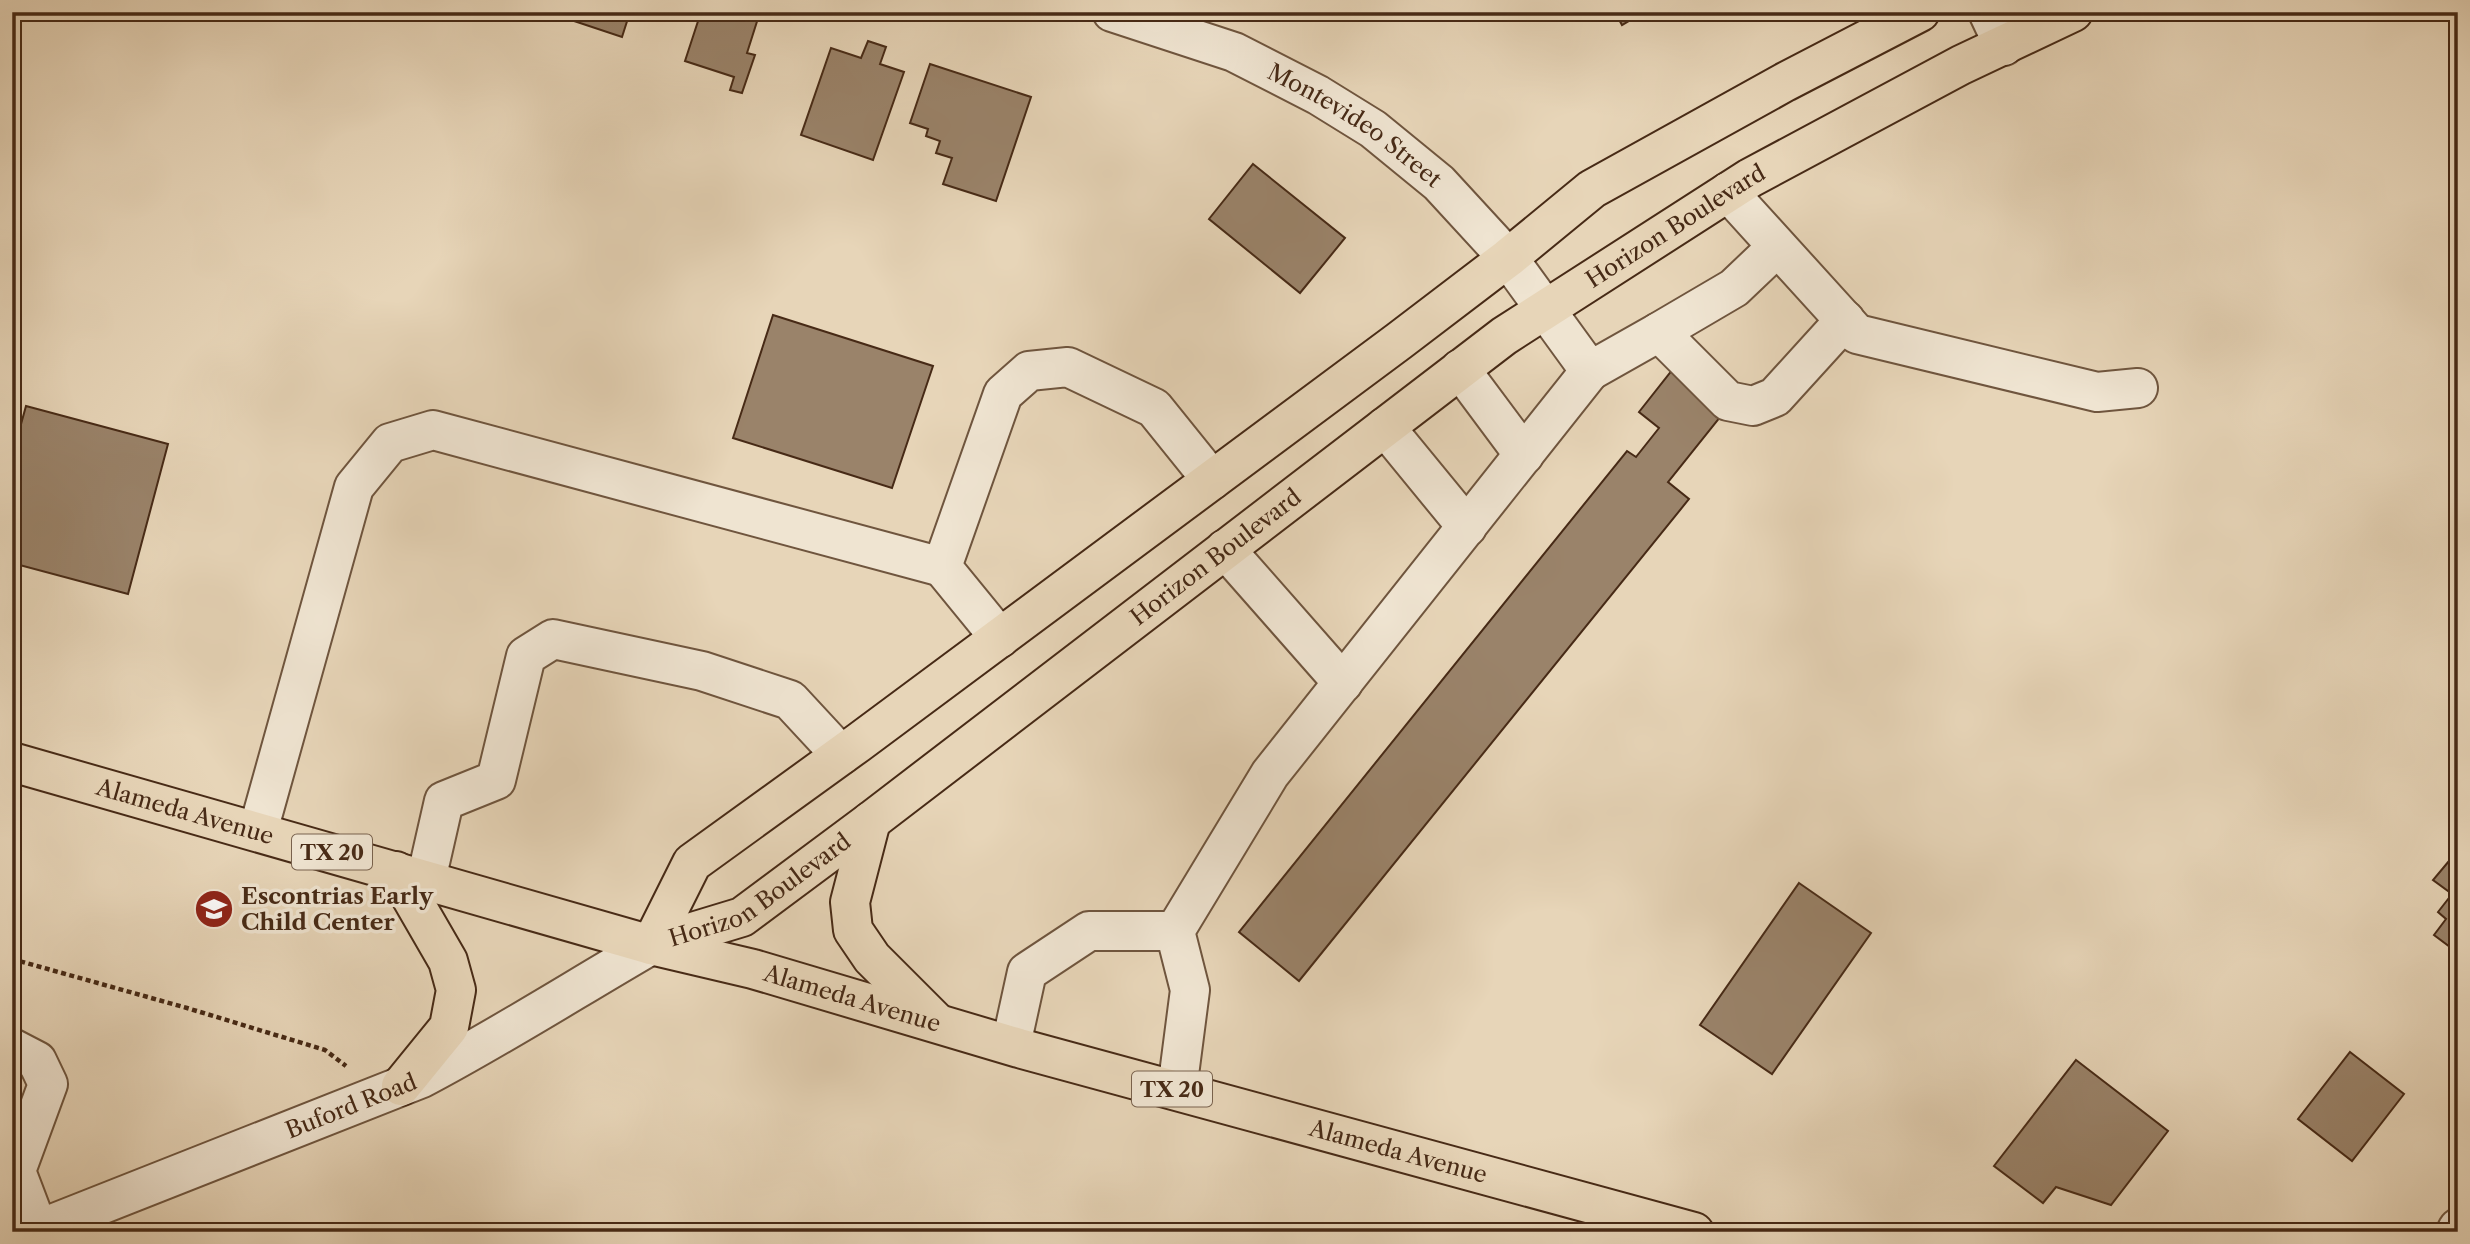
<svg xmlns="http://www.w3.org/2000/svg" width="2470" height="1244" font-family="'Libre Caslon Text',serif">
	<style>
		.building { fill: #9a836a; stroke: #472a16; stroke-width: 2 }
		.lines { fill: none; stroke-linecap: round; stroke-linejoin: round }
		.minor-casing { stroke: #6f553e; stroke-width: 42 }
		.major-casing { stroke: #472a16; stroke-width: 42 }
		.path { stroke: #472a16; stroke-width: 4.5; stroke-dasharray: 5 3.5; stroke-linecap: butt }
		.minor { stroke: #efe4d1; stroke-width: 38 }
		.major { stroke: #e7d5b8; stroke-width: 38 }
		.labels { text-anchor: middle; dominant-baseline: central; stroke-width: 7; stroke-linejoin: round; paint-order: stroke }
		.shield { fill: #efe4d1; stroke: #79624e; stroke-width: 2 }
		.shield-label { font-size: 21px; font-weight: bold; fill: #472a16 }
		.street-label { font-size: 23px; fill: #472a16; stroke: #efe4d1 }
		.poi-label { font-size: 23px; font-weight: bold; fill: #472a16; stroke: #efe4d1; text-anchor: start }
	</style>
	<rect width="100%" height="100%" fill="#e7d5b8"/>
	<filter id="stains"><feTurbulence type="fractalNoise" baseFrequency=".00286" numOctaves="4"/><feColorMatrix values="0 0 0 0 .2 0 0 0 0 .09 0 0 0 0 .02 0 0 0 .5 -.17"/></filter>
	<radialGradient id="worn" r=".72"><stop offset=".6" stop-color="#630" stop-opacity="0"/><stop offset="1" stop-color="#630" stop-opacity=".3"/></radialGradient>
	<!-- building -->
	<path class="building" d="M547,12H630L622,37Z
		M701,12H760L747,53L755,55L742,93L730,90L734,77L685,61Z
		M1615,12H1644L1622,25Z
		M868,41L886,47L880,64L904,72L873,160L801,135L831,48L861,58Z
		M930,64L1031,97L996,201L943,184L952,158L936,153L940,141L926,136L928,129L910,123Z
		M1253,164L1345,238L1300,293L1209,219Z
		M773,315L933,366L892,488L733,438Z
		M1673,369L1725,411L1668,482L1689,499L1299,981L1239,932L1627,451L1636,457L1659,428L1639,412Z
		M26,406L168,444L128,594L12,563V457Z
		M2449,861L2458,868V953L2434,935L2446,919L2438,912L2452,894L2433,880Z
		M1799,883L1871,933L1772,1074L1700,1025Z
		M2350,1052L2404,1094L2352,1161L2298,1119Z
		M2076,1060L2168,1131L2111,1205L2056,1187L2043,1203L1994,1166Z"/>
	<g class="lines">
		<!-- minor casing -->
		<g class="minor-casing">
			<g id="minor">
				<path id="s1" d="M1112,12L1234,52L1318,95L1373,129L1439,183L1508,258L1590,371L1659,332"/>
				<path d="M1988,12L2004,46"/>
				<path d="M1728,192L1857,334L2097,392L2138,388"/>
				<path d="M1777,247L1734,288L1659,332L1728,401L1753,406L1775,397L1845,320"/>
				<path d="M1460,369L1524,455"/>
				<path d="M1385,427L1467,527"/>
				<path d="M1225,549L1343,683"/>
				<path d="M1000,638L942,567L1003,394L1029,371L1068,367L1154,408L1212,480"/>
				<path d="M258,831L354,487L390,443L433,430L942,567"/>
				<path d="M426,880L444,801L496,780L526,656L553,639L702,671L790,700L841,755"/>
				<path d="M1011,1045L1027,972L1089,931H1175"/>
				<path d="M12,1048L37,1061L48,1084L16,1171L38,1229"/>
				<path d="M1177,1090L1190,990L1175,931L1270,774L1590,371"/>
				<path id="s2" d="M32,1232L422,1078C500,1037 575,989 651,945"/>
				<path d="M2456,1232L2458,1228"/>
			</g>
		</g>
		<!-- major casing -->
		<g class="major-casing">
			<g id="major">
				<path id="s3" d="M12,762L651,945L753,969L1019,1048L1694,1232"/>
				<path d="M871,821L850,902L853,930L872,958L934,1020"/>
				<path d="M396,871L448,961L456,990L449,1027L401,1086"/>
				<path id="s4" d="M653,944L742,917L871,821L1504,336L1750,178L1961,65L2073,12"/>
				<path d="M651,945L692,863L858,743L1399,341L1508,258L1592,189L1785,82L1920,12"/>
			</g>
		</g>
		<!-- path -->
		<path class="path" d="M12,959L187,1008L325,1050L346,1066"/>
		<!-- minor -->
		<use href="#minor" class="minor"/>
		<!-- major -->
		<use href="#major" class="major"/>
	</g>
	<!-- icons -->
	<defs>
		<g id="school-disc" transform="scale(2.0125)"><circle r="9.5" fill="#8f2418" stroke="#efe4d1"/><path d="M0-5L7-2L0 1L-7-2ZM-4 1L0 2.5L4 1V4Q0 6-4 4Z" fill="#fff"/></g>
	</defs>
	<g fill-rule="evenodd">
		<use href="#school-disc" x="214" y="909"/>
	</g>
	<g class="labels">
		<!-- shield labels -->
		<g class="shield">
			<rect x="292" y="834.5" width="80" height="35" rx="5"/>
			<rect x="1132" y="1071.5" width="80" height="35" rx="5"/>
		</g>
		<g class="shield-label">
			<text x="332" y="852">TX 20</text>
			<text x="1172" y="1089">TX 20</text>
		</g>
		<!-- street labels -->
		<g class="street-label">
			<text stroke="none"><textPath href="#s1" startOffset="270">Montevideo Street</textPath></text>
			<text stroke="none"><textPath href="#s4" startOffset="1255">Horizon Boulevard</textPath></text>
			<text stroke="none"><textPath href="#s4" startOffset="688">Horizon Boulevard</textPath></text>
			<text stroke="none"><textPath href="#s3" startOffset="180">Alameda Avenue</textPath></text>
			<text stroke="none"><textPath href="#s4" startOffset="121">Horizon Boulevard</textPath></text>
			<text stroke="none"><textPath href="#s3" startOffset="873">Alameda Avenue</textPath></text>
			<text stroke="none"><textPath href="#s2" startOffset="343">Buford Road</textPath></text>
			<text stroke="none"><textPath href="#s3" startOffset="1440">Alameda Avenue</textPath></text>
		</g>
		<!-- poi labels -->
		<g class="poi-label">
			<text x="241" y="896">Escontrias Early<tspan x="241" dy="26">Child Center</tspan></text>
		</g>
	</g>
	<!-- margin -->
	<rect width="2470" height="1244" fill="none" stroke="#e7d5b8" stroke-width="42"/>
	<rect x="14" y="14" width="2442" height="1216" fill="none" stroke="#472a16" stroke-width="3.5"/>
	<rect x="21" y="21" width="2428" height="1202" fill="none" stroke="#472a16" stroke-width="2"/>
	<rect width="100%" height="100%" filter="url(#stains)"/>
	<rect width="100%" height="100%" fill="url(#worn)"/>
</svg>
